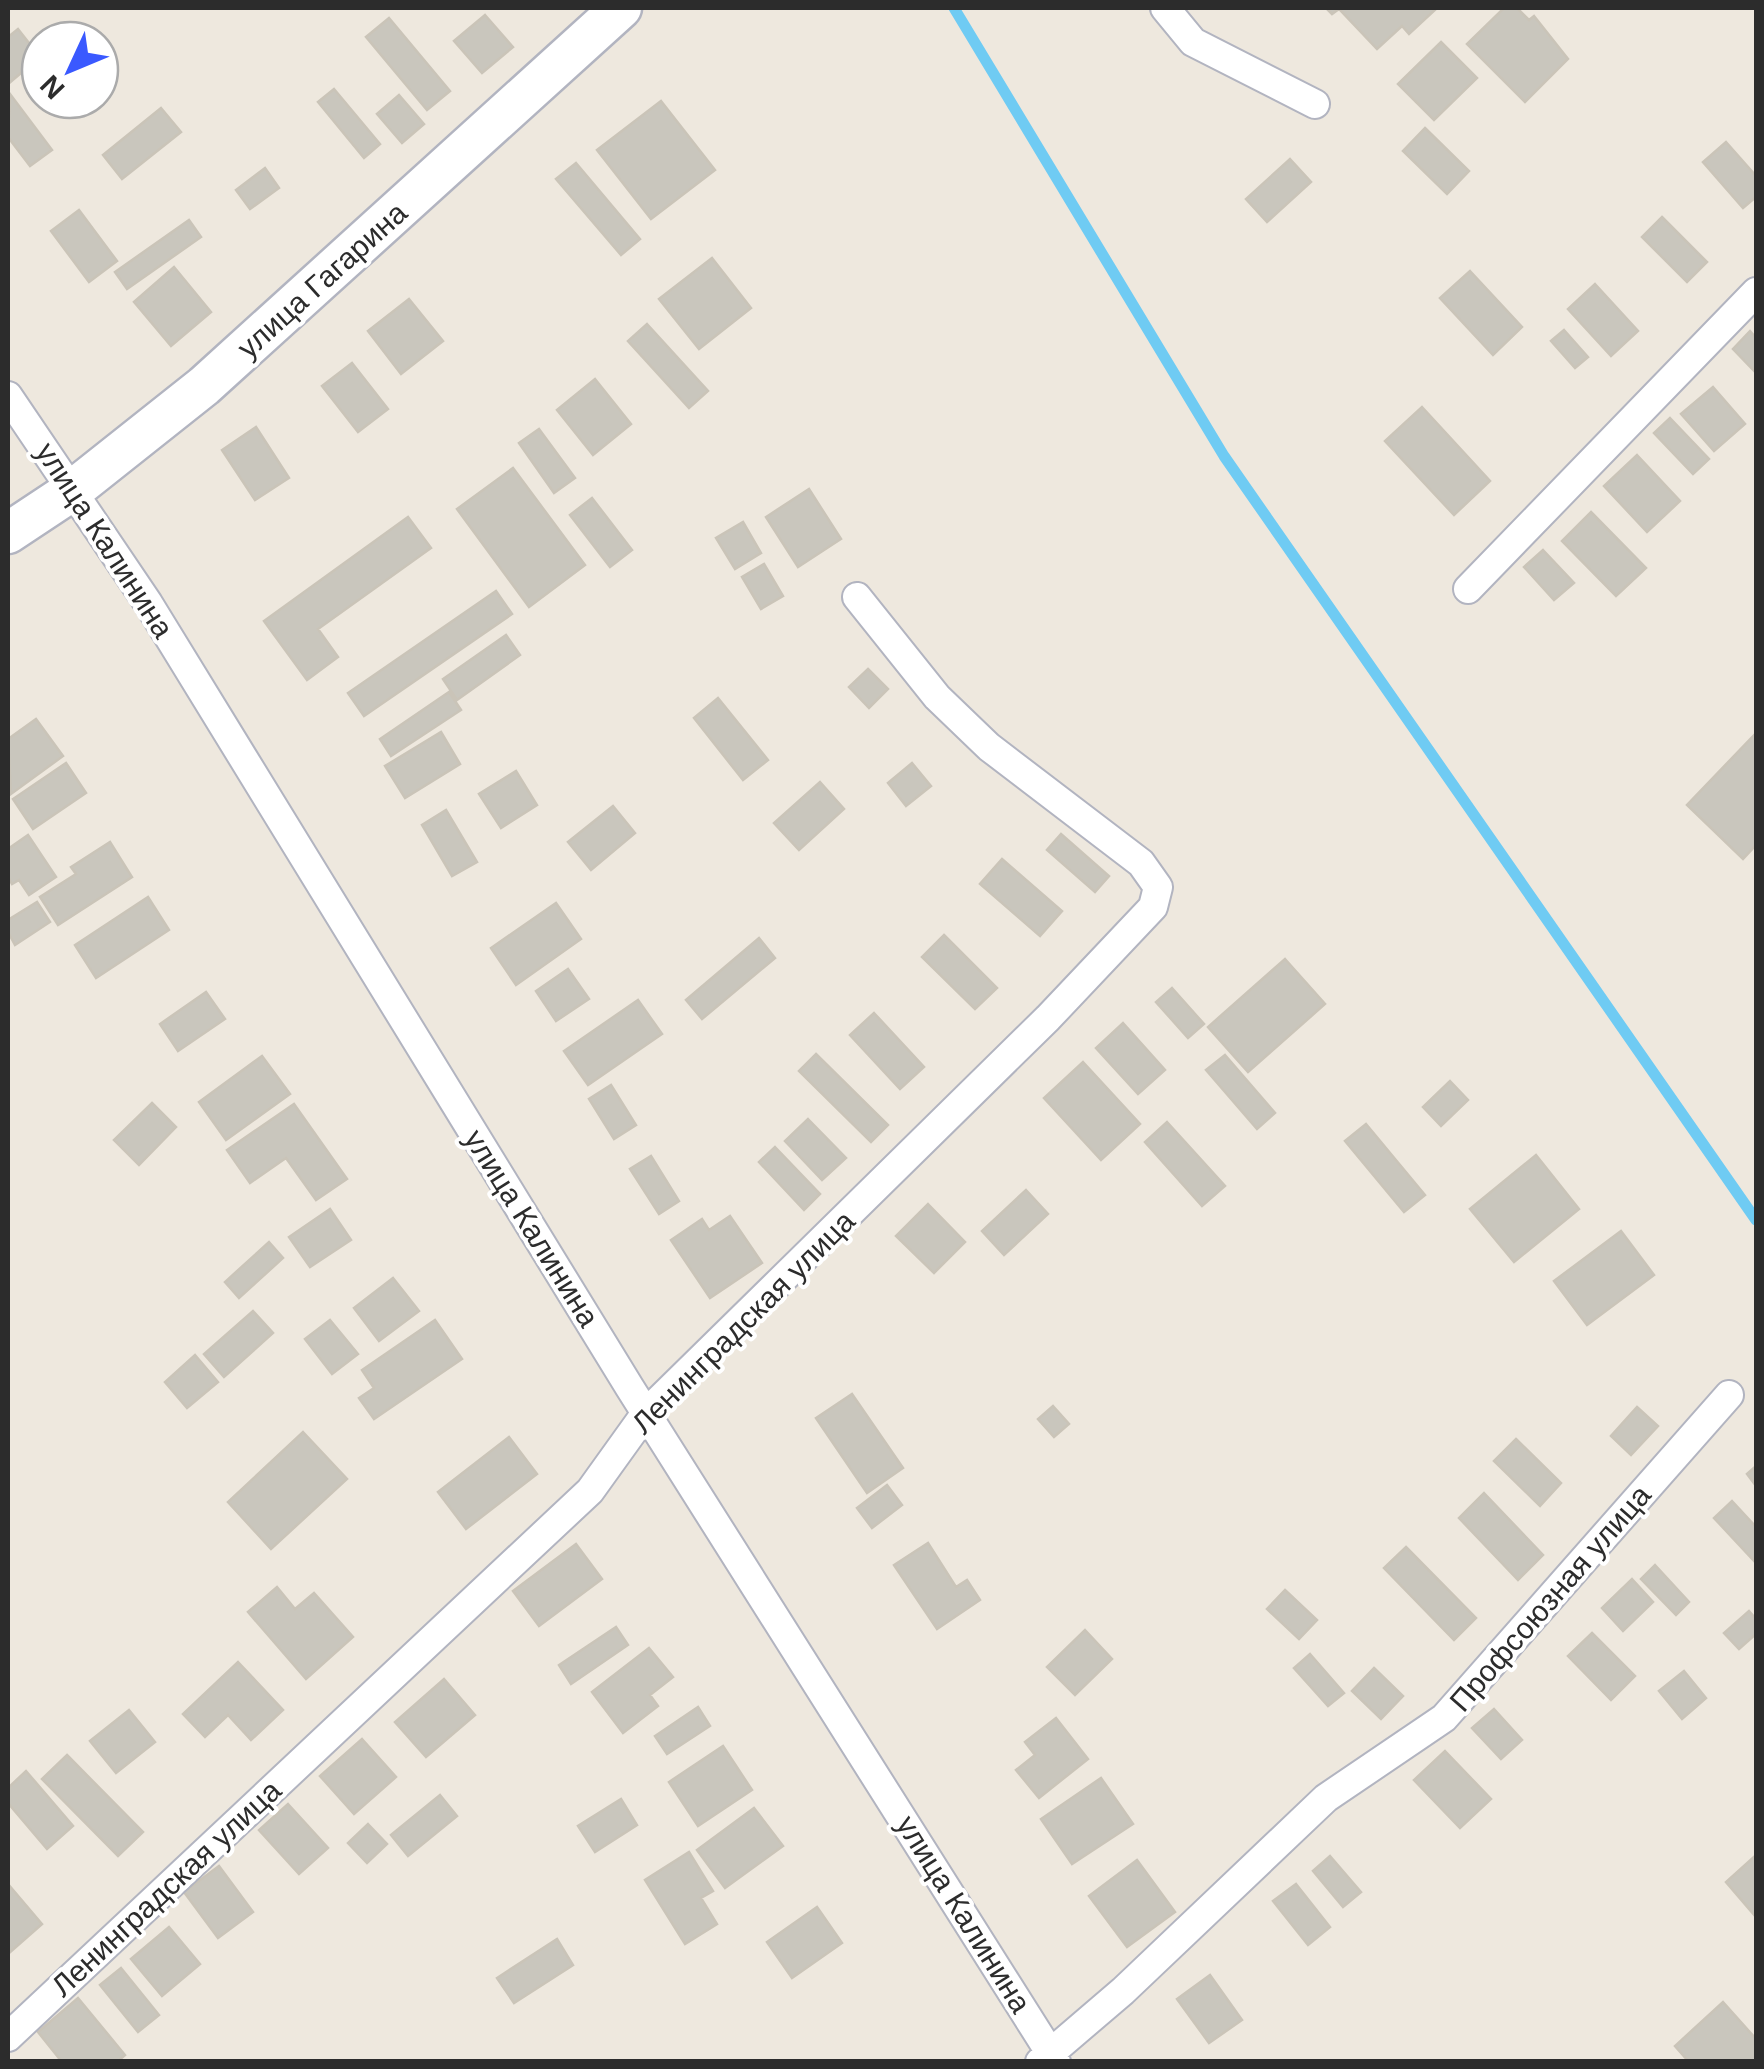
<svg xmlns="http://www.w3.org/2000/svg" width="1764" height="2069" font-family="Helvetica,sans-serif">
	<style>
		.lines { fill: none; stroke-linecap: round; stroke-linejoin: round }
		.stream { stroke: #6fcbf3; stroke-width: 11 }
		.building { fill: #c9c6bd; stroke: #cac4b8; stroke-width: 2.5 }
		.street-casing { stroke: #b2b4c0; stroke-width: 32 }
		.secondary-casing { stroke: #b2b4c0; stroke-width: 45 }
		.street { stroke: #fff; stroke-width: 28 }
		.secondary { stroke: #fff; stroke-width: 40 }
		.labels { text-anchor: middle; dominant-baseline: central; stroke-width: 8; stroke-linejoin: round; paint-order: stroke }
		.street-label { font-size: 30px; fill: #2c2c2c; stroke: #fff }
	</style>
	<rect width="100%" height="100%" fill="#eee8de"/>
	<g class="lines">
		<!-- stream -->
		<path class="stream" d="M954,8L1224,456L1756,1220"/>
	</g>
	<!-- building -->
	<path class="building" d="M1326,8H1437L1409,34L1402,26L1377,49L1339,9L1332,14Z
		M1504,8H1517L1529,20L1534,16L1568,59L1525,102L1467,44Z
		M485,15L513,47L482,73L454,41Z
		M389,18L450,91L427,110L366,37Z
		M18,29L40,57L8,84V37Z
		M1441,42L1477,78L1434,120L1398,84Z
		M334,89L380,144L364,158L318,102Z
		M10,94L52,150L30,166L8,137Z
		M399,95L424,124L402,143L377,114Z
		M661,101L715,170L651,219L597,150Z
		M161,108L181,132L122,179L103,155Z
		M1425,128L1469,171L1447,194L1403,151Z
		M1726,142L1756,176V197L1743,208L1703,162Z
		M1290,159L1311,182L1267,222L1246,199Z
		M576,163L640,239L621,255L556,179Z
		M265,168L279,188L250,209L236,190Z
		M79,210L117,261L89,282L51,231Z
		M1662,217L1707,262L1687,282L1642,237Z
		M189,220L201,237L127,289L115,272Z
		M712,258L751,308L699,349L659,299Z
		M174,267L211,312L171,346L134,302Z
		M1470,271L1522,327L1493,355L1440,298Z
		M1595,284L1638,331L1611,356L1568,309Z
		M409,299L443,341L401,374L368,331Z
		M647,324L708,391L689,408L628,341Z
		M1564,330L1588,357L1575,368L1551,341Z
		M1750,331L1756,338V373L1733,349Z
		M352,363L388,409L358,432L322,386Z
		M595,379L631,424L593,455L557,410Z
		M1713,387L1745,424L1714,451L1681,414Z
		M1422,407L1490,481L1454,515L1385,441Z
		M1670,418L1709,459L1693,474L1654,433Z
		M256,427L289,478L255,500L222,450Z
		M539,429L575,478L554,493L519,443Z
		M1637,455L1680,501L1647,532L1604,486Z
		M513,468L585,565L529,607L457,509Z
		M809,489L841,539L798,567L766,517Z
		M592,498L632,550L610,567L570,515Z
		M1591,512L1646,568L1616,596L1562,541Z
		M408,517L431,548L318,629L338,657L307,680L264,621Z
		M743,522L761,553L735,569L716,538Z
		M1543,550L1574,583L1554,600L1524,567Z
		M764,564L783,596L761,609L742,577Z
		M496,591L512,614L364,716L348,693Z
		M506,635L520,655L457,700L443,679Z
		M868,669L888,689L869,708L849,687Z
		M449,692L461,710L391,756L380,739Z
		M718,698L768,760L743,780L694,718Z
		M36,719L63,756L11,794L8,739Z
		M441,732L460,764L405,798L385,766Z
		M1756,733V845L1743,859L1687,805Z
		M66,763L86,793L33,829L13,799Z
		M912,763L931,786L906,806L888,783Z
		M516,771L537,805L501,828L479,794Z
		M820,782L844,809L799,850L774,823Z
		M613,806L635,833L591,870L568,842Z
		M446,810L477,862L452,876L422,825Z
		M1061,834L1109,876L1095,892L1047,850Z
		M28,835L56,877L29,895L19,880L12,884L8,877V849Z
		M110,842L132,877L58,925L40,897L76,874L71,867Z
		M1002,859L1062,911L1040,936L980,884Z
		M148,897L169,930L96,978L75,945Z
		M37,902L50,922L15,945L8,932V920Z
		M556,903L581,939L516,985L491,948Z
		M944,935L997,988L975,1009L922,957Z
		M759,938L775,958L702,1019L686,1000Z
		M1285,959L1325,1004L1248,1072L1208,1027Z
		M568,969L589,999L556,1021L536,991Z
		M1172,988L1204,1024L1188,1038L1156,1002Z
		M206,992L225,1019L178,1051L160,1024Z
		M638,1000L662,1034L588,1085L564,1051Z
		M874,1013L924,1067L900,1089L850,1035Z
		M1123,1023L1165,1070L1138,1094L1096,1048Z
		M816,1054L888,1125L871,1142L799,1071Z
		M1225,1055L1275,1113L1257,1129L1206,1070Z
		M262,1056L290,1094L226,1140L199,1102Z
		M1083,1062L1140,1124L1101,1160L1044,1098Z
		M1450,1081L1468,1100L1441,1126L1423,1107Z
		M611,1085L636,1125L614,1139L589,1099Z
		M152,1103L176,1127L139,1165L114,1140Z
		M294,1104L347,1179L316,1200L286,1158L250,1183L227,1150Z
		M808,1119L846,1158L822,1180L785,1141Z
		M1167,1122L1225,1186L1202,1206L1145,1142Z
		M1366,1124L1425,1195L1404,1212L1345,1141Z
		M775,1147L820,1194L804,1210L759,1162Z
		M1536,1155L1579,1209L1514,1262L1470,1209Z
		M651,1156L679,1201L659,1214L630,1169Z
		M1026,1190L1048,1214L1004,1255L982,1231Z
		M928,1204L965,1242L934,1273L896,1236Z
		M330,1209L351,1240L310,1267L289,1237Z
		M730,1216L762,1263L710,1298L671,1240L702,1219L709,1230Z
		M1621,1231L1654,1275L1587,1325L1554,1281Z
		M269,1242L283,1258L239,1298L225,1282Z
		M393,1278L419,1311L379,1341L354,1308Z
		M253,1311L273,1333L224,1377L204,1354Z
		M330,1320L358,1354L332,1374L305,1339Z
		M435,1320L462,1359L374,1419L359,1398L374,1388L362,1370Z
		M195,1355L218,1382L187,1408L165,1382Z
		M852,1394L903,1468L867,1493L816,1418Z
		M1053,1406L1069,1424L1054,1437L1038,1419Z
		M1637,1407L1658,1426L1631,1455L1611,1436Z
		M303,1432L347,1479L271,1549L228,1502Z
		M509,1437L537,1474L466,1529L438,1492Z
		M1516,1439L1561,1483L1540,1506L1494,1461Z
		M1756,1466V1486L1747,1474Z
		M887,1485L902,1505L872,1528L857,1508Z
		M1484,1493L1543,1555L1518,1580L1459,1518Z
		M1732,1501L1756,1527V1563L1714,1518Z
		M928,1543L956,1587L967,1580L980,1600L937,1629L894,1565Z
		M576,1544L602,1579L539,1626L513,1591Z
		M1406,1547L1476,1618L1454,1640L1384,1568Z
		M1655,1565L1689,1602L1676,1615L1641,1579Z
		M1632,1579L1653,1602L1623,1631L1602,1608Z
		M277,1587L295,1609L314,1593L353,1637L306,1679L248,1612Z
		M1285,1590L1317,1620L1299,1639L1267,1609Z
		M1749,1611L1756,1619V1634L1739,1649L1724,1633Z
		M616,1627L628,1645L571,1684L559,1665Z
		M1085,1630L1112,1659L1075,1695L1047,1667Z
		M1592,1633L1635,1676L1611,1700L1568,1656Z
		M649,1648L673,1677L650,1695L658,1706L623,1733L592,1692Z
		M1310,1654L1344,1693L1328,1706L1294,1668Z
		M238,1662L283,1710L251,1740L228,1715L205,1737L183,1714Z
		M1374,1668L1403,1696L1381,1719L1352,1691Z
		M1684,1671L1706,1698L1682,1719L1659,1691Z
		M444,1679L475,1715L426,1757L395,1722Z
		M698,1707L710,1726L667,1754L655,1736Z
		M1494,1709L1522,1740L1501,1759L1472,1728Z
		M129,1710L155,1742L116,1773L90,1741Z
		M1056,1718L1088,1759L1039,1798L1016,1770L1035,1755L1025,1742Z
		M362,1739L396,1777L354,1814L320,1776Z
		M723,1746L752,1790L698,1826L669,1782Z
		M1445,1751L1491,1799L1460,1828L1414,1780Z
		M67,1755L143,1832L118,1856L42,1779Z
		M26,1771L73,1826L47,1849L8,1803V1788Z
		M1101,1778L1133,1824L1072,1864L1041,1819Z
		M440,1795L457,1816L408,1856L391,1835Z
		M621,1799L637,1825L595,1852L578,1826Z
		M288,1804L328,1848L299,1874L259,1830Z
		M754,1808L783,1846L725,1888L697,1850Z
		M368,1824L387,1844L367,1863L348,1843Z
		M689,1852L713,1891L701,1898L717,1924L685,1944L645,1880Z
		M1756,1855V1917L1726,1882Z
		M1330,1856L1361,1892L1343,1907L1313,1871Z
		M1137,1860L1175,1912L1127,1947L1089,1896Z
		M219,1866L253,1912L218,1938L184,1892Z
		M8,1884L42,1924L8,1954Z
		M1296,1884L1330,1927L1308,1945L1273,1901Z
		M817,1907L842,1943L792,1978L767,1942Z
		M169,1927L200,1964L162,1996L131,1959Z
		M557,1939L573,1965L514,2003L497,1978Z
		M121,1968L159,2015L138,2032L100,1985Z
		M1210,1975L1242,2020L1209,2043L1177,1999Z
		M78,1998L125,2055L117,2062H62L38,2032Z
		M1723,2002L1756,2039V2062H1689L1675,2046Z"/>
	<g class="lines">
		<!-- street casing -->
		<g class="street-casing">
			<path id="street" d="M1165,8L1193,42L1315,104
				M8,396L148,603L630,1388L1056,2062
				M1468,589L1756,292
				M8,2037L590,1491L646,1413L1048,1018L1153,907L1158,887L1141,863L989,747L937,697L857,597
				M1040,2062L1123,1991L1326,1798L1444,1718L1729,1395"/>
		</g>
		<!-- secondary casing -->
		<g class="secondary-casing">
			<path id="secondary" d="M8,533L73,490L204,386L621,8"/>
		</g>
		<!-- street -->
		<use href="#street" class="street"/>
		<!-- secondary -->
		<use href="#secondary" class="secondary"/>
	</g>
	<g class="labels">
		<!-- street labels -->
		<g class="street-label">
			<text transform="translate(322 280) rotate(-42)">улица Гагарина</text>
			<text transform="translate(105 540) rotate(57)">улица Калинина</text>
			<text transform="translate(532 1228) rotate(58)">улица Калинина</text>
			<text transform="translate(743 1322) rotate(-45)">Ленинградская улица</text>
			<text transform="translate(1550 1598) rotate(-49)">Профсоюзная улица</text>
			<text transform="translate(166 1888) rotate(-43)">Ленинградская улица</text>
			<text transform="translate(964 1914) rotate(58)">улица Калинина</text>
		</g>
	</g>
	<!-- border -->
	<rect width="1764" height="2069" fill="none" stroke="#2c2c2c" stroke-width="20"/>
	<!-- north arrow -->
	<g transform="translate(70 70) rotate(226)"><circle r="48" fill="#ffffff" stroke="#ababab" stroke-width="2.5"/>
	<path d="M0-8L18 38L0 25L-18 38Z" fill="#3a59ff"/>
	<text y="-15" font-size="28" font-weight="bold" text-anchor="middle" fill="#2c2c2c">N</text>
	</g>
</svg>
